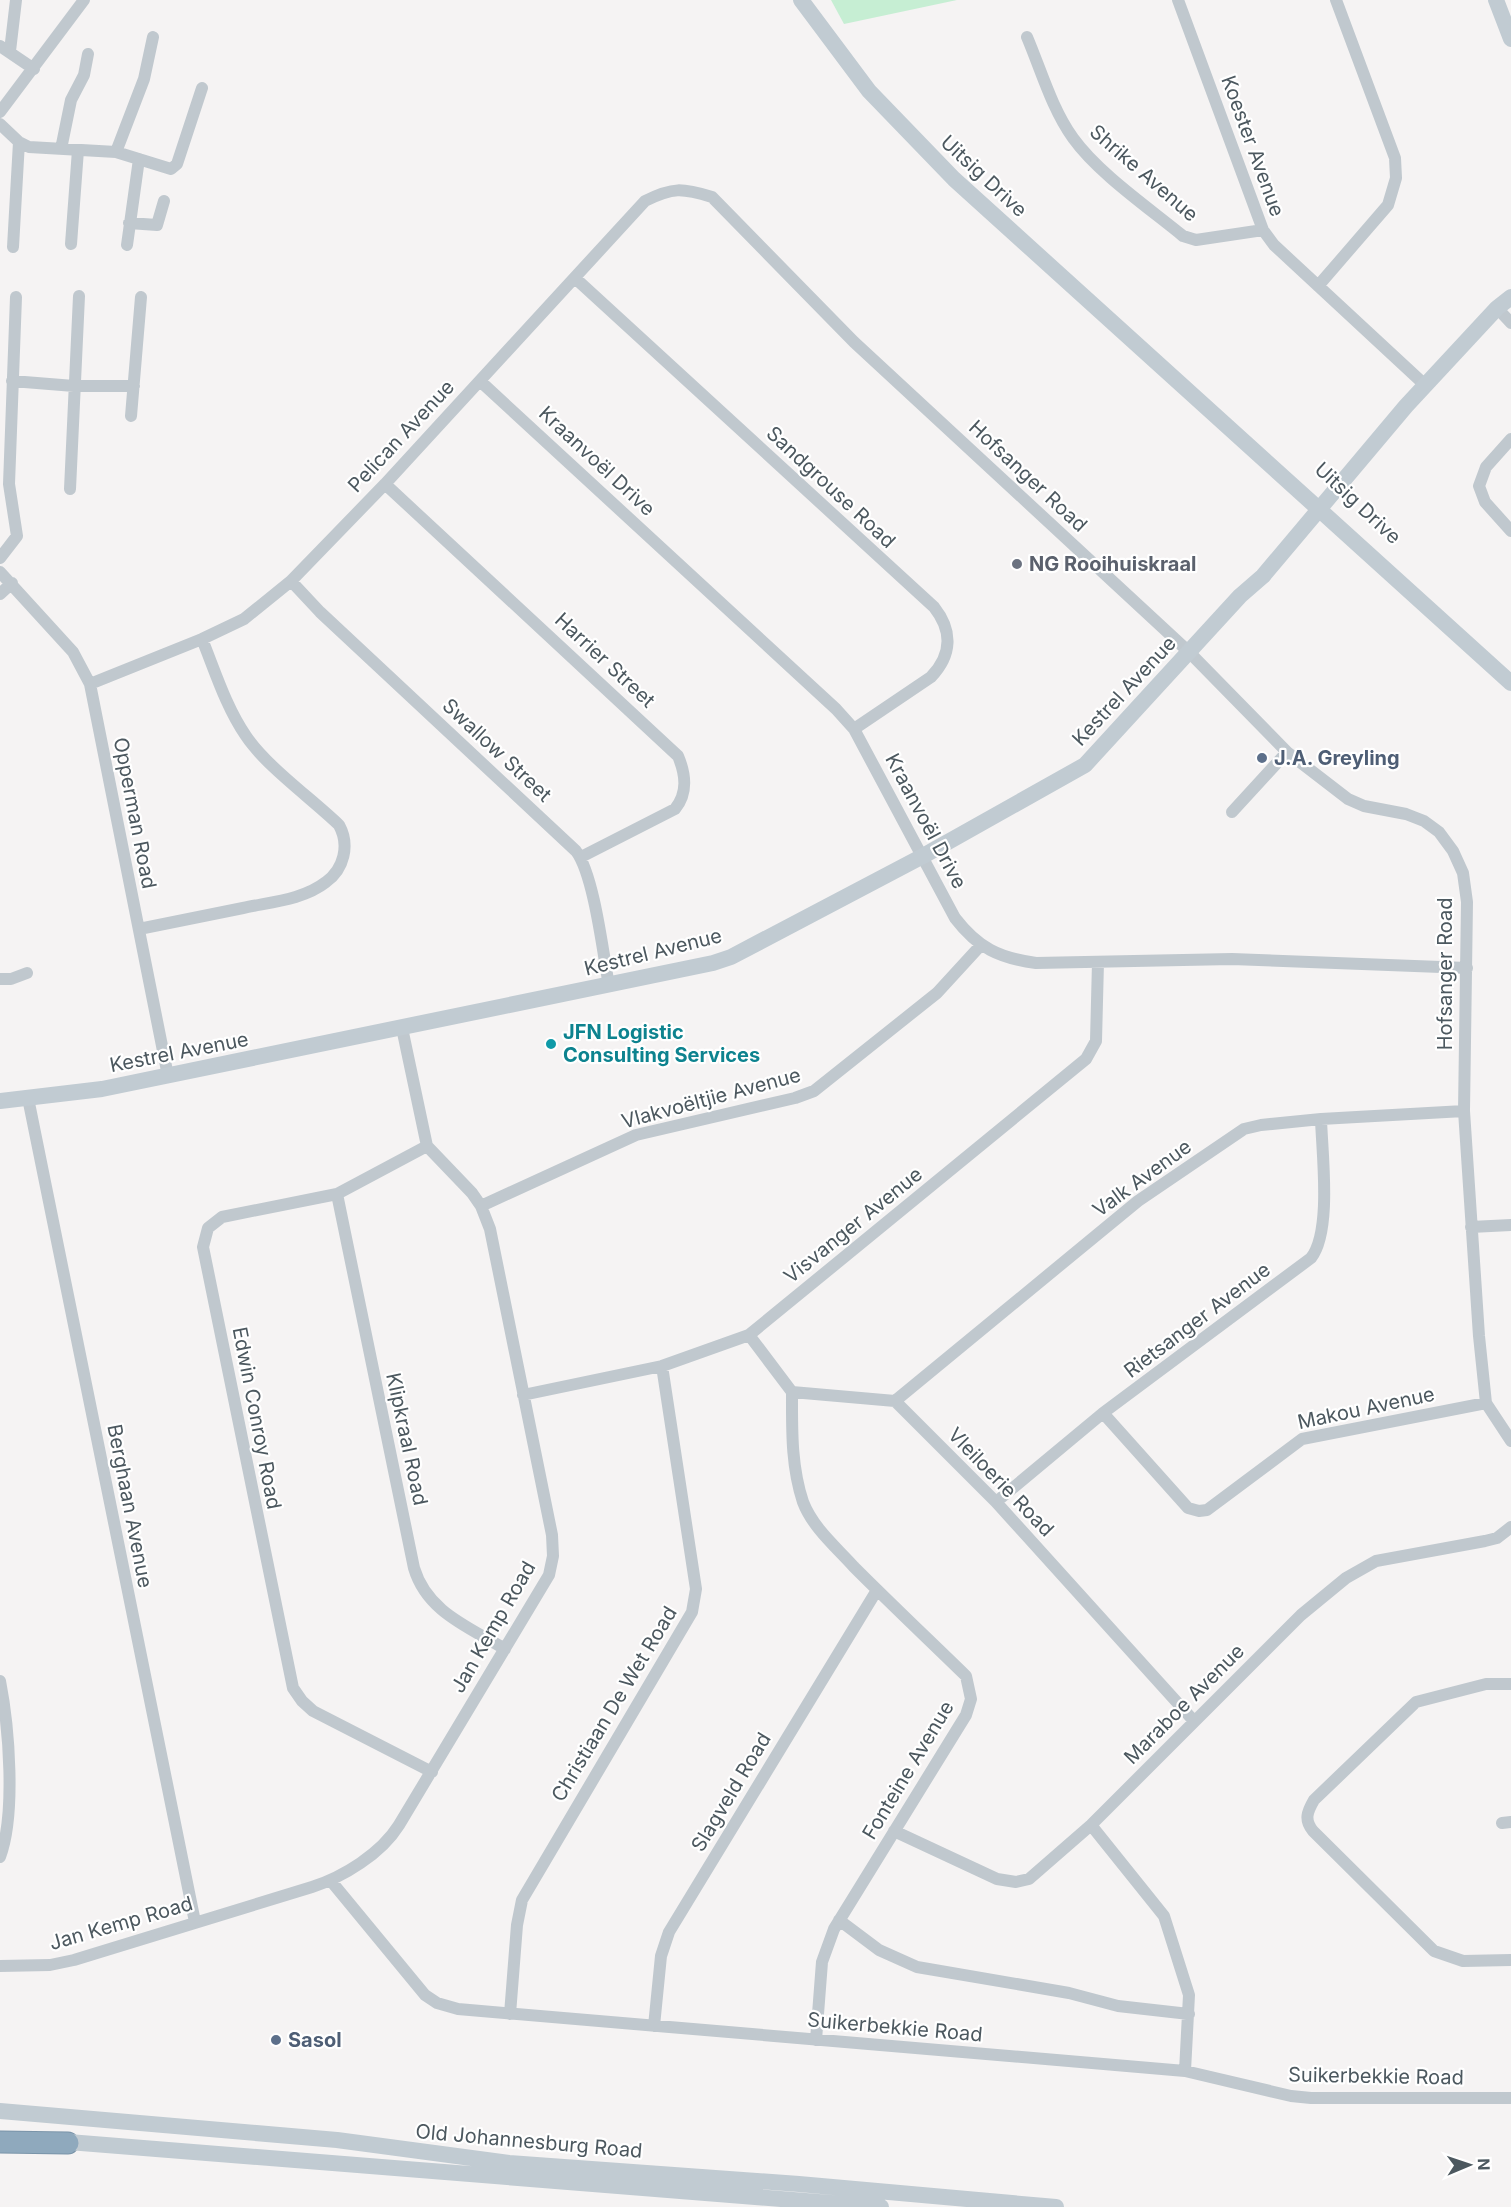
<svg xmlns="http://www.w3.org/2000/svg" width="1511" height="2207" font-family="Inter,sans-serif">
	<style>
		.green { fill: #c6eed3 }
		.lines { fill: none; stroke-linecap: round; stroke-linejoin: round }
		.highway-casing { stroke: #7a94a9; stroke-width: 23 }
		.street { stroke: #c0c8ce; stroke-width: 12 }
		.secondary { stroke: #c1cbd2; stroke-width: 16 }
		.highway { stroke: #8fa9bd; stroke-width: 21 }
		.worship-dot { fill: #6b7280; stroke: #fff; stroke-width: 2 }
		.service-dot { fill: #5c6f8a; stroke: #fff; stroke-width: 2 }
		.culture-dot { fill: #0f9aa8; stroke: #fff; stroke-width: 2 }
		.labels { text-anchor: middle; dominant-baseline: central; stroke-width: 4.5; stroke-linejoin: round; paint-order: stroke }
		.street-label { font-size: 20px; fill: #4c585f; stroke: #fff }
		.worship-label { font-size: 20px; font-weight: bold; fill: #5b616d; stroke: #fff; text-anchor: start }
		.service-label { font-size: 20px; font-weight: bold; fill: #4e5e75; stroke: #fff; text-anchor: start }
		.culture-label { font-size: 20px; font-weight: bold; fill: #0d838f; stroke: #fff; text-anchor: start }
	</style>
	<rect width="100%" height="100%" fill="#f5f3f3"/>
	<!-- green -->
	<path class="green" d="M831,0H957L844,24Z"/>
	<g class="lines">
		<!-- highway casing -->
		<g class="highway-casing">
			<path id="highway" d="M0,2142L68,2143"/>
		</g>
		<!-- street -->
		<path class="street" d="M1178,0L1263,230L1274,245L1425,385
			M1027,37C1041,70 1052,109 1073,138C1098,173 1149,208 1183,236L1196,240L1263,230
			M0,46L34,69
			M10,51L16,0
			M0,112L84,0
			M0,124L19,142L29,147L116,152L171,169L177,164L202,88
			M61,149L71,100L84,75L88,54
			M116,152L144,79L153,37
			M129,223L157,225L164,201
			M71,244L78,150
			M127,245L139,159
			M13,247L19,142
			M575,278L934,607C953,631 952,655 931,677L854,729
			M1318,286L1388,205L1396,178L1395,158L1336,0
			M1497,308L1511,323
			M12,381L74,386H134
			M480,381L836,709L854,729L955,918C978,948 999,958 1036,963L1232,959L1467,968
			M131,416L141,297
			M1511,439L1486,467L1479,486L1485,502L1511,531
			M385,484L678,756C686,775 688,793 675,809L581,857
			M70,489L79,296
			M0,558L17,536L9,484L16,297
			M0,572L73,652L90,684L168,1076
			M291,581L320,612L576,851C594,875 603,953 609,986
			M0,594L12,583
			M90,684L202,639L244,619L291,581L385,484L645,201C673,187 682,188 712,197L854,342L1189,652L1287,752L1348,799L1364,806L1406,814L1424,821L1439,832L1453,851L1463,873L1467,902L1464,1111L1479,1336L1486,1403L1511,1441
			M1232,812L1287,752
			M139,929C173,922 208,915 243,908C270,902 303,900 326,882C344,869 350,845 339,825C311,798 267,767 246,736C226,707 215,671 202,639
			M0,979H11L27,973
			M28,1098L195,1922
			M427,1146L337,1194L222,1217L208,1228L203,1247L293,1688L302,1701L313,1711L432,1772
			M337,1194L414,1568C427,1612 469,1627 505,1649
			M481,1206L636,1135L795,1098L814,1091L937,993L981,945
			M1471,1227L1511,1225
			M749,1335L792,1392L895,1401L996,1502L1193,1720
			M792,1392C792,1429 791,1466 803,1502C813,1528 836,1547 854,1567C891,1604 929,1640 966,1676L971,1699L966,1715L834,1929L822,1962L816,2040
			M523,1395L662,1366L749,1335L1086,1059L1096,1041L1098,962
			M895,1401L1138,1201L1244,1129L1261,1125L1321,1119L1464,1111
			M1103,1413L1188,1508L1199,1511L1207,1510L1302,1439L1486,1403
			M996,1502L1103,1413L1311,1258C1332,1231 1322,1154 1321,1119
			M0,1681C9,1727 16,1814 0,1857
			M1511,1684H1486L1416,1702L1314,1800C1307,1812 1304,1820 1313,1831L1434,1951L1463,1961L1511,1960
			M1502,1823L1511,1822
			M1091,1825L1164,1916L1189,1995L1185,2071
			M894,1831L997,1879L1016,1882L1029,1879L1091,1825L1301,1615L1346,1578L1376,1561L1485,1541L1497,1538L1511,1527
			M331,1881L425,1995L437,2003L458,2009L1185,2071L1291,2096L1311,2098H1511
			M839,1920L879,1950L917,1967L1069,1993L1118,2006L1189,2014
			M0,1966L50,1965L74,1960L312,1887C343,1877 381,1854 399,1825L549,1575L553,1556L552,1535L490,1229L481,1206L472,1193L427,1146L402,1028
			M510,2014L517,1925L522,1900L692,1612L696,1589L662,1366
			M654,2026L661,1956L669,1932L877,1590"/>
		<!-- secondary -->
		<path class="secondary" d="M801,0L869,91L954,179L1511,683
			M1496,0L1511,39
			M0,1101L102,1089L713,963L731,957L923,856L1085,765L1240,596L1263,576L1406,406L1497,308L1511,297
			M0,2111L337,2140L509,2163L799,2184L1056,2207
			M56,2141L881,2207"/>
		<!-- highway -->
		<use href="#highway" class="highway"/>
	</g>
	<!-- markers -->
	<circle class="worship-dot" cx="1017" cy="564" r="6"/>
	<g class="service-dot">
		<circle cx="1262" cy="758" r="6"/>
		<circle cx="276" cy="2040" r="6"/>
	</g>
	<circle class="culture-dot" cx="551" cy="1044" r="6"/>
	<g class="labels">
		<!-- street labels -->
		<g class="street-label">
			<text transform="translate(1253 146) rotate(70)">Koester Avenue</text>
			<text transform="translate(1144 173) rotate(41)">Shrike Avenue</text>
			<text transform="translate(984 176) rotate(43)">Uitsig Drive</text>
			<text transform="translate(401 436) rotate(-47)">Pelican Avenue</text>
			<text transform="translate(597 461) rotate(43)">Kraanvoël Drive</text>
			<text transform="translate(1028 476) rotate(43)">Hofsanger Road</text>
			<text transform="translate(831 487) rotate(43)">Sandgrouse Road</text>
			<text transform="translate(1358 503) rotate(43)">Uitsig Drive</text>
			<text transform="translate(605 660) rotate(43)">Harrier Street</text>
			<text transform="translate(1124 691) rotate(-47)">Kestrel Avenue</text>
			<text transform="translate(497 750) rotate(43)">Swallow Street</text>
			<text transform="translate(135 813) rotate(79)">Opperman Road</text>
			<text transform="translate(926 821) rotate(62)">Kraanvoël Drive</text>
			<text transform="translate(653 952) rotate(-14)">Kestrel Avenue</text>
			<text transform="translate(1445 974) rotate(-90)">Hofsanger Road</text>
			<text transform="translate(179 1052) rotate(-11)">Kestrel Avenue</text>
			<text transform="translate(711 1098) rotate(-15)">Vlakvoëltjie Avenue</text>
			<text transform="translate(1142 1178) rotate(-36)">Valk Avenue</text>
			<text transform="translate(853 1225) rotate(-39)">Visvanger Avenue</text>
			<text transform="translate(1197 1320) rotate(-37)">Rietsanger Avenue</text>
			<text transform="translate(1366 1408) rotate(-12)">Makou Avenue</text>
			<text transform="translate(257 1418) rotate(79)">Edwin Conroy Road</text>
			<text transform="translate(407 1439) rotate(78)">Klipkraal Road</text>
			<text transform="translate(1001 1482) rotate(46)">Vleiloerie Road</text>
			<text transform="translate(130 1506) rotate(79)">Berghaan Avenue</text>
			<text transform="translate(493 1627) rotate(-60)">Jan Kemp Road</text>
			<text transform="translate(614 1704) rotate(-59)">Christiaan De Wet Road</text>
			<text transform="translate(1184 1704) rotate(-45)">Maraboe Avenue</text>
			<text transform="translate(908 1770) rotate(-59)">Fonteine Avenue</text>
			<text transform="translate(731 1792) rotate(-59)">Slagveld Road</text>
			<text transform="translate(121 1923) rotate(-16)">Jan Kemp Road</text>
			<text transform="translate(895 2027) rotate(5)">Suikerbekkie Road</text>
			<text transform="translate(1376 2076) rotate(1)">Suikerbekkie Road</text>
			<text transform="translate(529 2141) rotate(5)">Old Johannesburg Road</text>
		</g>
		<!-- worship labels -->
		<g class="worship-label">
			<text x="1029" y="564">NG Rooihuiskraal</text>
		</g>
		<!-- service labels -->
		<g class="service-label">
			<text x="1274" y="758">J.A. Greyling</text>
			<text x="288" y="2040">Sasol</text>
		</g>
		<!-- culture labels -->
		<g class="culture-label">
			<text x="563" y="1032">JFN Logistic<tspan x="563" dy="23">Consulting Services</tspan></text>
		</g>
	</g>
	<!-- north arrow -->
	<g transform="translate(1469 2165) rotate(88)" stroke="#ffffff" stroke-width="4.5" paint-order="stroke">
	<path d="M0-4.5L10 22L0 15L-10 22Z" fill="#4c585f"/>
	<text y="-9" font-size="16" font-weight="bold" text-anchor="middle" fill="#4c585f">N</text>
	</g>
</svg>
